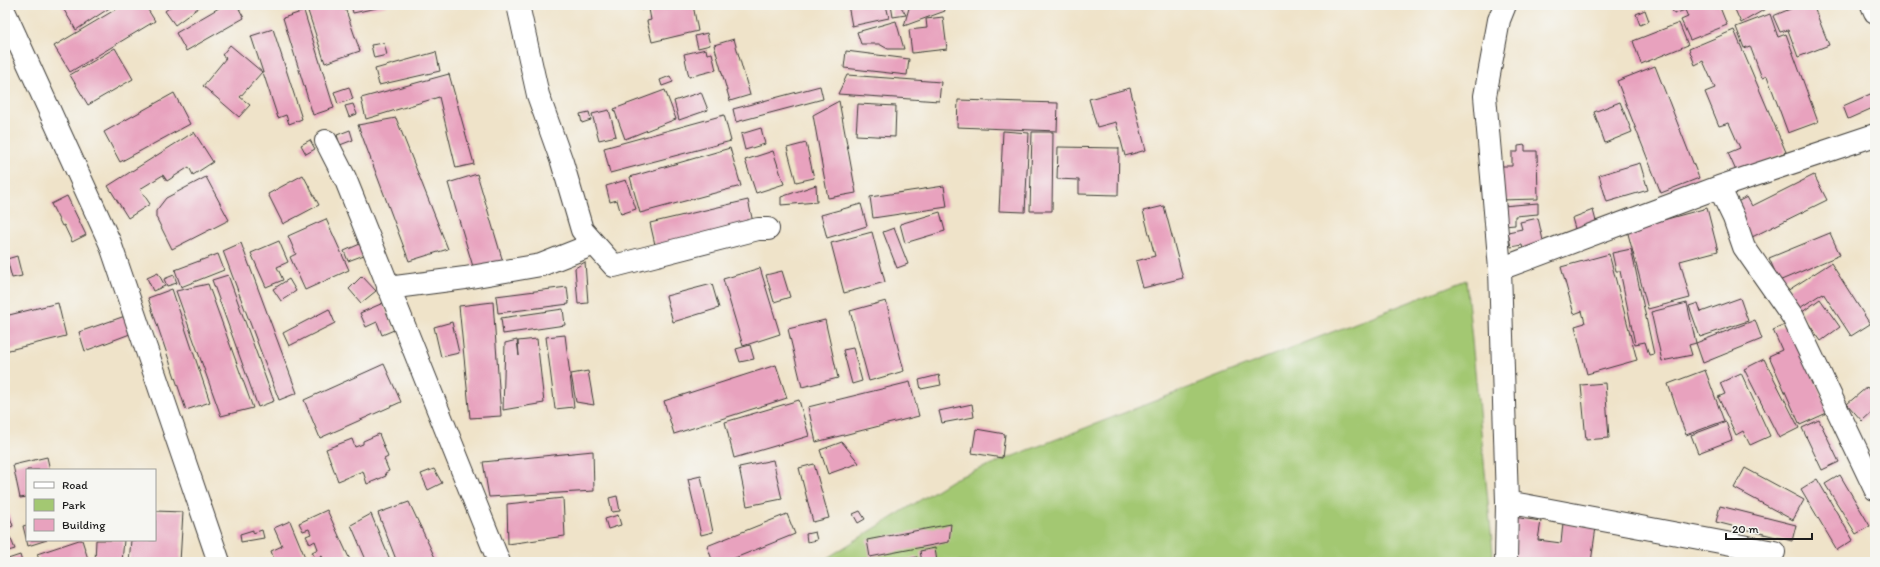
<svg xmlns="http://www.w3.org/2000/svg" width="1880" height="567" font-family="Itim,sans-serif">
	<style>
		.green { fill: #a3c872; stroke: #607247 }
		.building { fill: #e8a2be }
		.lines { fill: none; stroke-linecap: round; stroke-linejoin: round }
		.street-casing { stroke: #3c3a36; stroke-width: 24 }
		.street { stroke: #fff; stroke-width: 22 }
	</style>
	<rect width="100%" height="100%" fill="#f6f6f2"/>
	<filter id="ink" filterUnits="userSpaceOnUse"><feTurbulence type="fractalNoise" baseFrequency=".025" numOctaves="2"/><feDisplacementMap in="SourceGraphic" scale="8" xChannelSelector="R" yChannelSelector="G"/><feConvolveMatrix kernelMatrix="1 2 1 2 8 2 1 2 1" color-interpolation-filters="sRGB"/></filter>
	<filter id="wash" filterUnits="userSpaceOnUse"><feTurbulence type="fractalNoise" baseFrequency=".012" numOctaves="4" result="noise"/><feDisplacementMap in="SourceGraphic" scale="16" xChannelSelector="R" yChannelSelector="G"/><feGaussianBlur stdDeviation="0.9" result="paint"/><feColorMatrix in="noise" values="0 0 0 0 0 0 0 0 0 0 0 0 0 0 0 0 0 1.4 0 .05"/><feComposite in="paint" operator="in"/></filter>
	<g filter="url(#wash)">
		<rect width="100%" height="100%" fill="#efe3c9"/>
		<!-- green -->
		<path class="green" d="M1466,280L1493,552L1492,562H823L827,558L954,479Z"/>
		<g id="blocks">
			<!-- building -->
			<path class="building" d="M61,5H114L76,30Z
				M123,5H145L155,21L70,72L54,46Z
				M173,5H202L175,25L165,11Z
				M224,5H237L244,18L186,51L176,33Z
				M306,5H344L360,51L325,63Z
				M351,5H386V6L353,13Z
				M640,5H657V6L641,10Z
				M667,5H693L698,31L652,42L647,21L651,20L649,9Z
				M848,5H886L889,18L852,26Z
				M891,5H900L906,15L893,17Z
				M920,5H943L945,11L904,26L909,8Z
				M1670,5H1719L1727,25L1690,40L1681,20L1688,17L1685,10L1674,14Z
				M1733,5H1768L1769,7L1741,23Z
				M1800,5H1813L1829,45L1798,57L1788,30L1780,32L1773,16Z
				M1645,10L1649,21L1640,25L1636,14Z
				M304,11L334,108L313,115L283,18Z
				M1770,14L1778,37L1786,34L1818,122L1788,133L1767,76L1762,78L1750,46L1744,48L1736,27Z
				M943,17L947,49L912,53L909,30L927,28L926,19Z
				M896,21L904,49H888L879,44H861L857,32Z
				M1679,23L1688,45L1641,64L1633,41Z
				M273,29L302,119L289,124L286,115L278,118L251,36Z
				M1734,30L1786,152L1737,173L1728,153L1740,148L1729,123L1719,126L1705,92L1715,88L1703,61L1695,65L1689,49Z
				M707,33L710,45L698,48L695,36Z
				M734,39L750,95L730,101L714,45Z
				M384,43L387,55L374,58L371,45Z
				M230,45L262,72L240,97L250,105L239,117L203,86L226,58L222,55Z
				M115,48L133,79L88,105L70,75Z
				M706,49L707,54L712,53L716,70L689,77L684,54Z
				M846,51L909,59L907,75L844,68Z
				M436,52L440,71L379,85L375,69Z
				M1655,66L1699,178L1661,193L1617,81Z
				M449,74L474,164L456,168L439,97L366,119L361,98Z
				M847,75L941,82L939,101L838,94Z
				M670,76L673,82L662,86L660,80Z
				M820,86L823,99L736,122L733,109Z
				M349,87L353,99L338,104L334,92Z
				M1130,88L1146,150L1125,156L1116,122L1097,127L1089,99Z
				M665,90L676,119L625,139L614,109Z
				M701,92L708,110L679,120L674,101Z
				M1875,92V107L1848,119L1843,106Z
				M174,93L190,124L120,162L104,132Z
				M958,100L1058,103L1057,131L957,127Z
				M839,101L856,193L828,198L813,115Z
				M1620,102L1632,132L1605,143L1594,112Z
				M353,104L357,114L349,117L345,106Z
				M858,104L896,106L895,137L856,135Z
				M609,110L616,136L599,140L592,114Z
				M589,112L591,120L582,123L580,114Z
				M724,115L731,141L610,173L604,148Z
				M396,118L448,249L409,261L358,125Z
				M761,128L765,144L745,150L741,134Z
				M350,130L353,140L340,145L337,135Z
				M1003,131L1029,133L1025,212L999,211Z
				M194,132L213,162L193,175L189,167L167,181L163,175L140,189L150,204L128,218L108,186Z
				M1032,132H1053L1052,211H1030Z
				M310,140L315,149L306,154L301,145Z
				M806,143L814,178L796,182L787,148Z
				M1525,145V151H1537L1538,199L1501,200V166H1512V152H1518V146Z
				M1058,147L1119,148L1118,195L1079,194V180L1057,179Z
				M730,148L741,186L640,213L630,177Z
				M773,151L784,184L756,193L745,160Z
				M1640,163L1648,190L1607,202L1599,175Z
				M477,174L503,262L474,270L448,183Z
				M303,175L319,205L283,224L268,194Z
				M1814,175L1827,200L1748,239L1731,205L1747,197L1752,206Z
				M206,177L229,220L172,249L156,217V211L166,198Z
				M626,180L636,209L621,214L617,200L610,202L606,186Z
				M816,185L817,202L781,205V197Z
				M944,186L947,207L873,218L870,197Z
				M67,196L86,235L72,242L64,225L62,226L51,204Z
				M748,200L754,227L656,249L650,223Z
				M1538,203V214L1515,216V225L1504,226L1503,206Z
				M861,204L867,226L827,238L821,215Z
				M1164,206L1183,278L1143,288L1136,261L1155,256L1143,211Z
				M1707,208L1718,251L1680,261L1690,298L1648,309L1627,230Z
				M1593,210L1597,225L1576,232L1572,218Z
				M940,212L945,231L905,243L900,224Z
				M1538,218L1544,245L1523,250L1522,245L1511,247L1508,232L1522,229L1520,222Z
				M326,219L349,270L305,290L290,257L296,254L288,236Z
				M894,228L908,264L897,268L883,232Z
				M872,232L885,282L844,293L831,243Z
				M1830,233L1840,255L1779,281L1769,258Z
				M279,241L288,262L277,267L283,280L266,287L251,253Z
				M241,243L297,393L279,400L223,251Z
				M360,244L364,255L348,261L344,251Z
				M1631,249L1654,354L1649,355L1645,342L1635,344L1620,271H1616L1612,253Z
				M218,254L224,270L181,287L175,270Z
				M1609,254L1637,360L1587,374L1575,326L1585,323L1582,311L1574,314L1561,267Z
				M17,256L22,276L12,278L7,259Z
				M585,262L588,303L578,304L575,268Z
				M1831,263L1870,324L1851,336L1823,293L1798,309L1787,291Z
				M760,268L780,334L743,346L723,279Z
				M782,271L790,297L774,302L766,275Z
				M158,273L165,286L153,291L147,278Z
				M174,275L177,283L167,286L164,279Z
				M228,275L274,401L258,407L212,280Z
				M362,276L376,291L361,303L349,289Z
				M289,279L296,291L281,301L273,289Z
				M208,284L253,408L221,416L176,291Z
				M712,284L719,308L673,322L666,296Z
				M567,287L569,304L498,313L496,296Z
				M172,289L210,402L186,410L148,298Z
				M1740,298L1748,321L1700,337L1689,306L1698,303L1701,312Z
				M1820,299L1840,327L1821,341L1801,313Z
				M886,301L904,371L869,381L850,311Z
				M493,302L501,416L470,418L459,306Z
				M58,303L66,336L5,351V316Z
				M383,303L394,330L382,335L377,322L366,327L360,313Z
				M1687,303L1696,343L1755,320L1762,339L1703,363L1696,343L1689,345L1692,355L1662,361L1651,312Z
				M329,309L335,323L289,346L283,333Z
				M563,309L565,325L503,334L501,318Z
				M128,315L130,334L85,351L79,332Z
				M825,320L838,378L802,387L788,329Z
				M452,322L459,353L441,357L434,327Z
				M1790,323L1829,412L1800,425L1769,356L1782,350L1773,330Z
				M565,335L574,407L555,409L546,337Z
				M537,339L544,403L503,410L505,343L517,340L519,356L518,341Z
				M750,345L754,359L740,362L736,349Z
				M853,348L862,381L852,384L843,350Z
				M1764,359L1799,428L1779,438L1744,369Z
				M384,364L401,402L320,438L304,400Z
				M776,365L787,398L674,434L664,401Z
				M1705,370L1724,421L1686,435L1668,384Z
				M588,371L594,405L576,402L571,374Z
				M1741,373L1770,436L1750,445L1743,431L1736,435L1718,397L1725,394L1720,383Z
				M939,375L941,385L921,389L919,380Z
				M910,382L919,416L816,442L808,407Z
				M1605,383L1609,438L1586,440L1581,385Z
				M1867,387L1875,397V409L1862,421L1847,404Z
				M799,400L809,436L734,458L725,422Z
				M972,404L974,417L942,423L939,411Z
				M1819,420L1839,462L1822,470L1802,428Z
				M1726,422L1732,440L1698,453L1691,435Z
				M976,429L1005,434L1002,458L972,453Z
				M379,434L388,457L384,459L389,471L385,473L386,476L367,484L363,471L338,481L326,449L352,439L355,447L363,444V441Z
				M842,442L859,463L828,474L820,450Z
				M593,451L594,491L489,497L483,462Z
				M47,457L50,470H27V497L20,498L13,465Z
				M773,460L782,499L747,506L739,467Z
				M814,464L829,518L813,522L799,468Z
				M1745,468L1804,500L1793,520L1734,488Z
				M434,469L442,483L428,490L421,474Z
				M1840,475L1870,526L1856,534L1825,484Z
				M701,476L713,532L701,535L688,479Z
				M1817,479L1853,540L1837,550L1801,489Z
				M617,496L620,511L612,512L609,498Z
				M563,498L565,536L508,544L507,504Z
				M409,502L437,562H397L378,513Z
				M5,503L13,526L5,529Z
				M1720,506L1796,525L1792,541L1716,522Z
				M327,510L351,562H324L322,556L316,560L312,552L318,549L315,541L310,544L306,536L311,534L309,529L303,531L299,523Z
				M155,511L183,512L180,562H129L131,540H155Z
				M860,511L865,519L858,523L853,514Z
				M371,514L391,562H367L351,525Z
				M787,514L795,534L725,562H713L707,546Z
				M618,515L621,525L608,529L605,519Z
				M1513,517L1541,521L1538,540L1561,543L1563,523L1596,527L1591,562H1514Z
				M290,521L307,562H275L271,551L282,546L274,528Z
				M951,524L949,542L870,557L867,540Z
				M27,525V540H47L28,546L23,526Z
				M253,530V533L262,530L264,538L241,542L240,534Z
				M815,532L817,540L807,542L806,534Z
				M10,537L15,549L5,552V538Z
				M79,540H82L89,562H40L37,554Z
				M96,540H124L122,562H95Z
				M935,548L937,562H922L920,551Z
				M20,555L22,562H5V560Z
				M1732,556L1766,561V562H1731Z
				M917,557L918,562H901L900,561Z"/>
		</g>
	</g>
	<g filter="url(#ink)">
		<use href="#blocks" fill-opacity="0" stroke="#3c3a36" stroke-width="1"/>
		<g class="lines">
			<!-- street casing -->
			<g class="street-casing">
				<path id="street" d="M518,5L538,95L562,162L582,230L614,266L758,229H768
					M1505,5L1499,20L1485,96L1500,269L1507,502L1506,562
					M1872,5L1875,12
					M5,13L110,243L219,562
					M326,141L345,178L499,562
					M1719,187L1734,218L1744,247L1793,317L1875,489
					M1500,269L1719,187L1875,135
					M388,288L465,278L541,265L594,244
					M1507,502L1774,552"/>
			</g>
			<!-- street -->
			<use href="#street" class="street"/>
		</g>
	</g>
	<!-- margin -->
	<rect width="1880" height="567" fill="none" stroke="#f6f6f2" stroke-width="20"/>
	<!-- legend -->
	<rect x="26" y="469" width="130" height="72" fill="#f6f6f2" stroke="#9f9f9c"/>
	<rect x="34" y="482" width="20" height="6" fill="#ffffff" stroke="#9f9f9c"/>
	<text x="62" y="489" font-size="12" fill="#1c1c1c">Road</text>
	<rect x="34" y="499" width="20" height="12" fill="#a3c872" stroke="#9f9f9c"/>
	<text x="62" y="509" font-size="12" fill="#1c1c1c">Park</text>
	<rect x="34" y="519" width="20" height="12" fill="#e8a2be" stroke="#9f9f9c"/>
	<text x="62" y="529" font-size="12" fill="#1c1c1c">Building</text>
	<!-- scale -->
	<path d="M1726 533v6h86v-6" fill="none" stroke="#1c1c1c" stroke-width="2"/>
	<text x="1732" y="533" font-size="12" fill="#1c1c1c" stroke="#f6f6f2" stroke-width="3" paint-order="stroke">20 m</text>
</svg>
